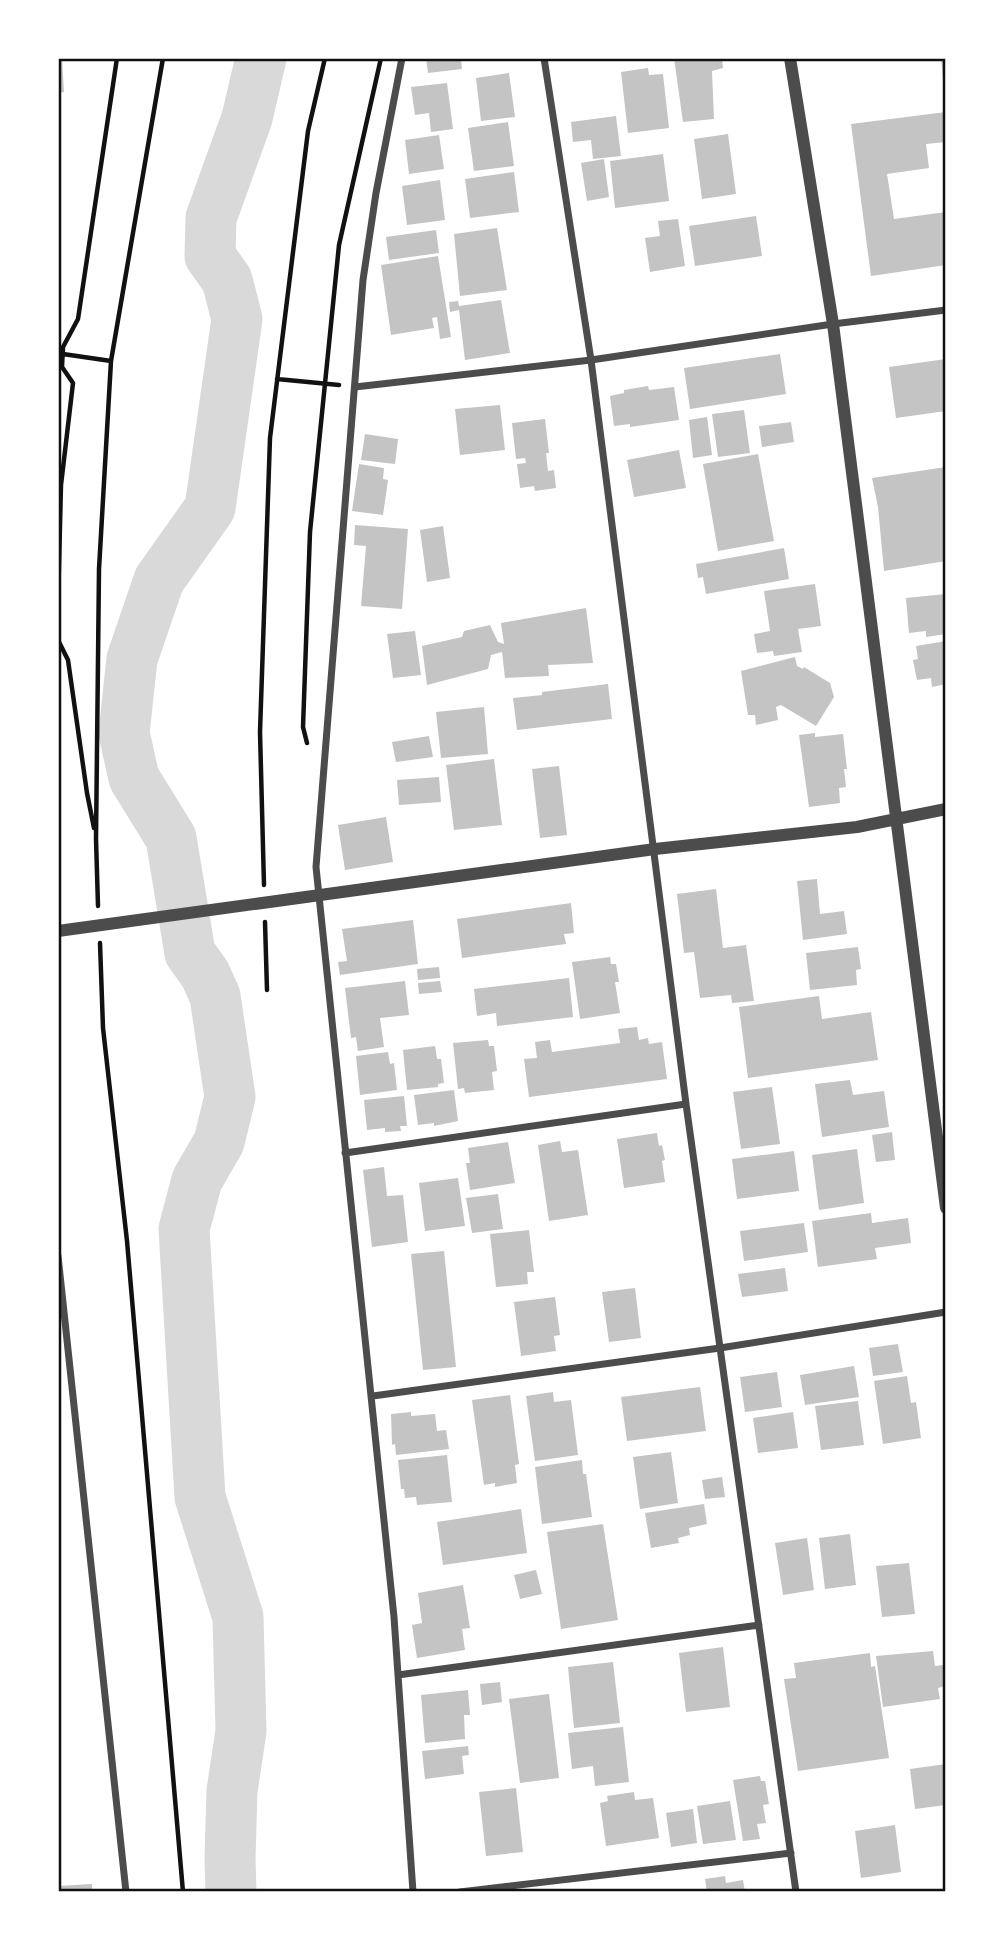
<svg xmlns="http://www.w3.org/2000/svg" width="1004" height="1950" font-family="'Roboto Condensed',sans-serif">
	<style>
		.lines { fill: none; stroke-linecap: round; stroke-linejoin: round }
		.river { stroke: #d9d9d9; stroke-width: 51 }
		.building { fill: #c4c4c4 }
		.path { stroke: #111; stroke-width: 4.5 }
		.minor { stroke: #4c4c4c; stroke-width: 7 }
		.tertiary { stroke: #4c4c4c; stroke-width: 12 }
		.neatline { fill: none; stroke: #111; stroke-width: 2.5 }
	</style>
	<rect width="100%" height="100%" fill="#fff"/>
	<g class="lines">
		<!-- river -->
		<path class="river" d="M231,1892L230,1858L232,1791L241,1731L238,1617L200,1497L184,1229L197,1180L219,1142L230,1097L215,996L205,974L190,953L171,838L134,778L124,733L132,659L159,580L210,508L237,319L227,280L210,256L211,218L247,118L261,58"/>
	</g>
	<!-- building -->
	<path class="building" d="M58,58H62L64,92L58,93Z
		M426,58H461L462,69L428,73Z
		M674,58H722L723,68L712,71L714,119L683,122Z
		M941,58H946V91H944Z
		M648,68L649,75L663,74L669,128L628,133L621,72Z
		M509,73L515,117L481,121L476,78Z
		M447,83L453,129L431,132L429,113L415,115L411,87Z
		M946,112V142L926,144L929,168L887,174L894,219L946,212V265L871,276L851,124Z
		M616,116L621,156L593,159L591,140L573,142L571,122Z
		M508,122L514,166L474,171L468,128Z
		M728,134L736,194L702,199L694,139Z
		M439,135L444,169L409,174L405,140Z
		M663,154L669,201L615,208L610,161Z
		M604,159L609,197L587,201L581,163Z
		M514,172L519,212L470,218L465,179Z
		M440,180L445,220L407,225L402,186Z
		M756,216L762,256L695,266L689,226Z
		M678,219L685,266L650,272L645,238L660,236L658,221Z
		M497,228L507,290L460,296L454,234Z
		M436,230L439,253L389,260L386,237Z
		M438,256L451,337L440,339L437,317L432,318L434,328L391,335L381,265Z
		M501,300L510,353L465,360L459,310L450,312L449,302L458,301L459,306Z
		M780,354L786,394L690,409L684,368Z
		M946,359V411L896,418L889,367Z
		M648,386L649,390L674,387L679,420L630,427V424L614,426L610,396L624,393V390Z
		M500,405L505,450L460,455L455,409Z
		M744,410L750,453L718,457L712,414Z
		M707,417L712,455L693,458L689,420Z
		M545,419L549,453H546L548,471L554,470L556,488L535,491L534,486L520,488L517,464L526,463L525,458L516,459L512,423Z
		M791,422L794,442L762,447L759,426Z
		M365,434L398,439L395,464L361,460Z
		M679,450L686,488L634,497L627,460Z
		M758,454L774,541L718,551L703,464Z
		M359,464L384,468L383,479L388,480L383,515L352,511Z
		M946,467V561L884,571L878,507L872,478Z
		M355,525L408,529L402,609L361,606L366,546L354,545Z
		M443,526L450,578L427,582L420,530Z
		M784,548L789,579L706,594L703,577L698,578L696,564Z
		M815,584L821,626L798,629L802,652L774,656L773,651L757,653L754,634L770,631L764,591Z
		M946,594V634L926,637V631L909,633L906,598Z
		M586,608L593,663L548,665L549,676L505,678L502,652L491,655L488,669L427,685L422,646L462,637L464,631L490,625L498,642L504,644L501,623Z
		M415,631L421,675L393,678L387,634Z
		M946,641V684L932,687L931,678L917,680L913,660L918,659L916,646Z
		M795,657L797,666L803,669L804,667L830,683L834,697L816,726L781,705L776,707L778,720L756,725L755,715H748L741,671Z
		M608,684L612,719L517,730L513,698L542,695V692Z
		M484,707L488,754L441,758L436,712Z
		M815,733V737L843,734L847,769H844L846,787L839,788L840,803L809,807L799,735Z
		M429,736L433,757L396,762L392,742Z
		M494,759L502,825L454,830L446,765Z
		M559,766L567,835L540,838L532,769Z
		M439,777L441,802L399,805L397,780Z
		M386,817L393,862L345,870L338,825Z
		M817,879L820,914L844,911L847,934L803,940L797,881Z
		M716,889L723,948L746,945L754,1001L732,1003L731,995L700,998L694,952L684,953L677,894Z
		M571,903L574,933L564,934L566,944L462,958L457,919Z
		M413,920L418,964L340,975L338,962L347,961L342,929Z
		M858,947L861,969L856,970L857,985L810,990L806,953Z
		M610,957L611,964H616L619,982H615L620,1013L580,1019L572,962Z
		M439,967L440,978L418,980L417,969Z
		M569,978L573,1017L497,1026L496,1013L477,1016L474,989Z
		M405,981L409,1015L380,1018L384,1047L358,1051L356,1037L351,1038L345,988Z
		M440,981L442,992L419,994L418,983Z
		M819,996L822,1019L871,1012L878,1060L748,1078L739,1007Z
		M637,1027L639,1040L648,1038L649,1044L662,1042L667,1079L529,1097L524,1059L537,1058L535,1042L550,1040L552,1052L620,1043L618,1029Z
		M488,1040L489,1046H494L497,1071L492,1072L494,1090L465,1093L464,1088L458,1089L453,1043Z
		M435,1046L437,1059H441L444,1083L438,1084V1087L407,1090L403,1050Z
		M388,1052L390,1064L394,1063L397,1090L360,1095L356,1056Z
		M850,1080L853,1095L884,1091L889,1127L822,1137L815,1084Z
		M772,1087L780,1144L741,1149L733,1092Z
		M454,1090L458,1121L434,1126V1123L418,1125L414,1095Z
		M404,1096L407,1126H400L401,1131L385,1132V1128L367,1130L364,1100Z
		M892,1132L895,1160L876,1162L872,1135Z
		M657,1133L659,1146L662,1145L665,1160L662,1161L665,1182L624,1188L617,1139Z
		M560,1141L562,1152L578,1150L588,1215L549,1221L538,1145Z
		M508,1142L515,1183L470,1190L466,1163H470L468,1148Z
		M857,1149L864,1203L819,1210L812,1155Z
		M794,1151L799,1191L737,1199L732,1159Z
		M384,1167L387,1196L403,1195L408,1242L372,1247L363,1170Z
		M458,1178L465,1226L425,1231L419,1183Z
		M498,1194L503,1229L472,1233L466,1198Z
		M871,1213L872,1223L908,1218L911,1243L875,1248L877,1259L818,1267L812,1221Z
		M804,1223L808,1252L744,1261L740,1231Z
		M529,1230L534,1272H527L528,1284L496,1287L490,1234Z
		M444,1251L456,1367L423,1370L411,1254Z
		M785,1268L788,1291L742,1297L738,1274Z
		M635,1288L641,1338L609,1342L602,1292Z
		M555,1297L560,1335L554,1336L556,1351L521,1356L514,1302Z
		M898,1344L903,1372L873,1376L869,1348Z
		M854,1366L859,1397L805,1405L800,1375Z
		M777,1372L782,1407L745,1412L740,1377Z
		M907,1376L911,1403L916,1402L921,1438L883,1444L874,1381Z
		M700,1387L706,1431L627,1441L621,1397Z
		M553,1392L554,1402L571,1400L578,1455L535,1461L526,1396Z
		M510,1395L519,1464L515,1465L517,1483L495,1487V1483L484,1485L472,1400Z
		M858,1401L864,1445L821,1450L815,1406Z
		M411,1412V1416L435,1414L437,1431L446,1430L449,1449L396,1455L395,1444L392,1445L391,1414Z
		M793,1412L798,1448L758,1453L753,1418Z
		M671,1452L678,1503L640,1509L633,1457Z
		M447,1455L452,1502L417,1505L416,1497L405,1498L404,1489H401L398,1460Z
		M582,1460L583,1474H586L592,1517L542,1524L535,1467Z
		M722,1477L725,1497L705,1499L702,1480Z
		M704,1504L707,1524L689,1528L690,1535L678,1538L679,1543L651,1548L645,1513Z
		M521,1509L527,1553L443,1565L437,1522Z
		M603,1524L618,1620L561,1629L547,1532Z
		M850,1534L856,1585L825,1589L819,1538Z
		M807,1538L814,1590L783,1595L775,1543Z
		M909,1563L915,1614L882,1617L876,1566Z
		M536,1570L542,1594L520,1599L514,1575Z
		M463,1585L470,1628L462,1629L465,1650L417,1658L412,1625L422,1623L418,1593Z
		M723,1647L730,1707L686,1712L679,1653Z
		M933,1651L935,1666L943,1665L946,1686L938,1688L940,1699L883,1707L876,1656Z
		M870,1653L871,1667L875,1666L889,1758L798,1771L784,1679L796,1678L794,1663Z
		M613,1662L620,1723L574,1728L568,1667Z
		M500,1682L502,1702L482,1705L480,1684Z
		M468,1690L470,1715H464L465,1739L425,1743L421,1695Z
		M549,1694L559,1778L520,1783L509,1699Z
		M623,1727L629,1782L595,1786L593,1766L572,1769L568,1733Z
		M468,1746L469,1755L462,1756L464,1774L425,1779L422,1751Z
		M946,1764V1805L915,1809L910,1769Z
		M760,1776L761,1781H765L769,1804L763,1805L766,1823L757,1824L760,1839L743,1841L733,1780Z
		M516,1788L523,1852L486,1856L479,1792Z
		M634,1792L635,1800L653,1798L659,1838L606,1846L600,1803L608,1801L607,1796Z
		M730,1801L736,1840L703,1844L697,1806Z
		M693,1809L697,1843L671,1847L666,1813Z
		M895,1825L901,1872L861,1878L855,1831Z
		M725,1876L726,1883L743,1880L745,1892H707L705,1879Z
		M92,1884V1892H58V1886Z"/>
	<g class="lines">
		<!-- path -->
		<path class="path" d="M63,354L111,361
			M277,379L339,385
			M58,607L61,485L73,383L62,367L63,347L78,319L117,58
			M58,640L68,660L87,793L94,828
			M307,743L303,727L310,532L339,245L381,58
			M264,885L260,732L270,438L308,131L325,58
			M98,906L96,839L99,569L111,361L163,58
			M265,922L267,990
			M100,943L103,1028L127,1241L183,1892"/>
		<!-- minor -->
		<path class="minor" d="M402,58L376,193L363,280L316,867L394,1617L413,1892
			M544,58L591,360L686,1104L796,1892
			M355,387L591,360L833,324L946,310
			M345,1153L686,1104
			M58,1256L126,1892
			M373,1396L720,1348L946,1312
			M398,1675L759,1625
			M460,1892L791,1853"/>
		<!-- tertiary -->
		<path class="tertiary" d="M790,58L833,324L946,1208
			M58,931L655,849L857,827L946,809"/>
	</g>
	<!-- border -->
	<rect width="1004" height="1950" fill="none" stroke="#ffffff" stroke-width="119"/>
	<rect x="60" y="60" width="884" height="1830" class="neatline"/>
</svg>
